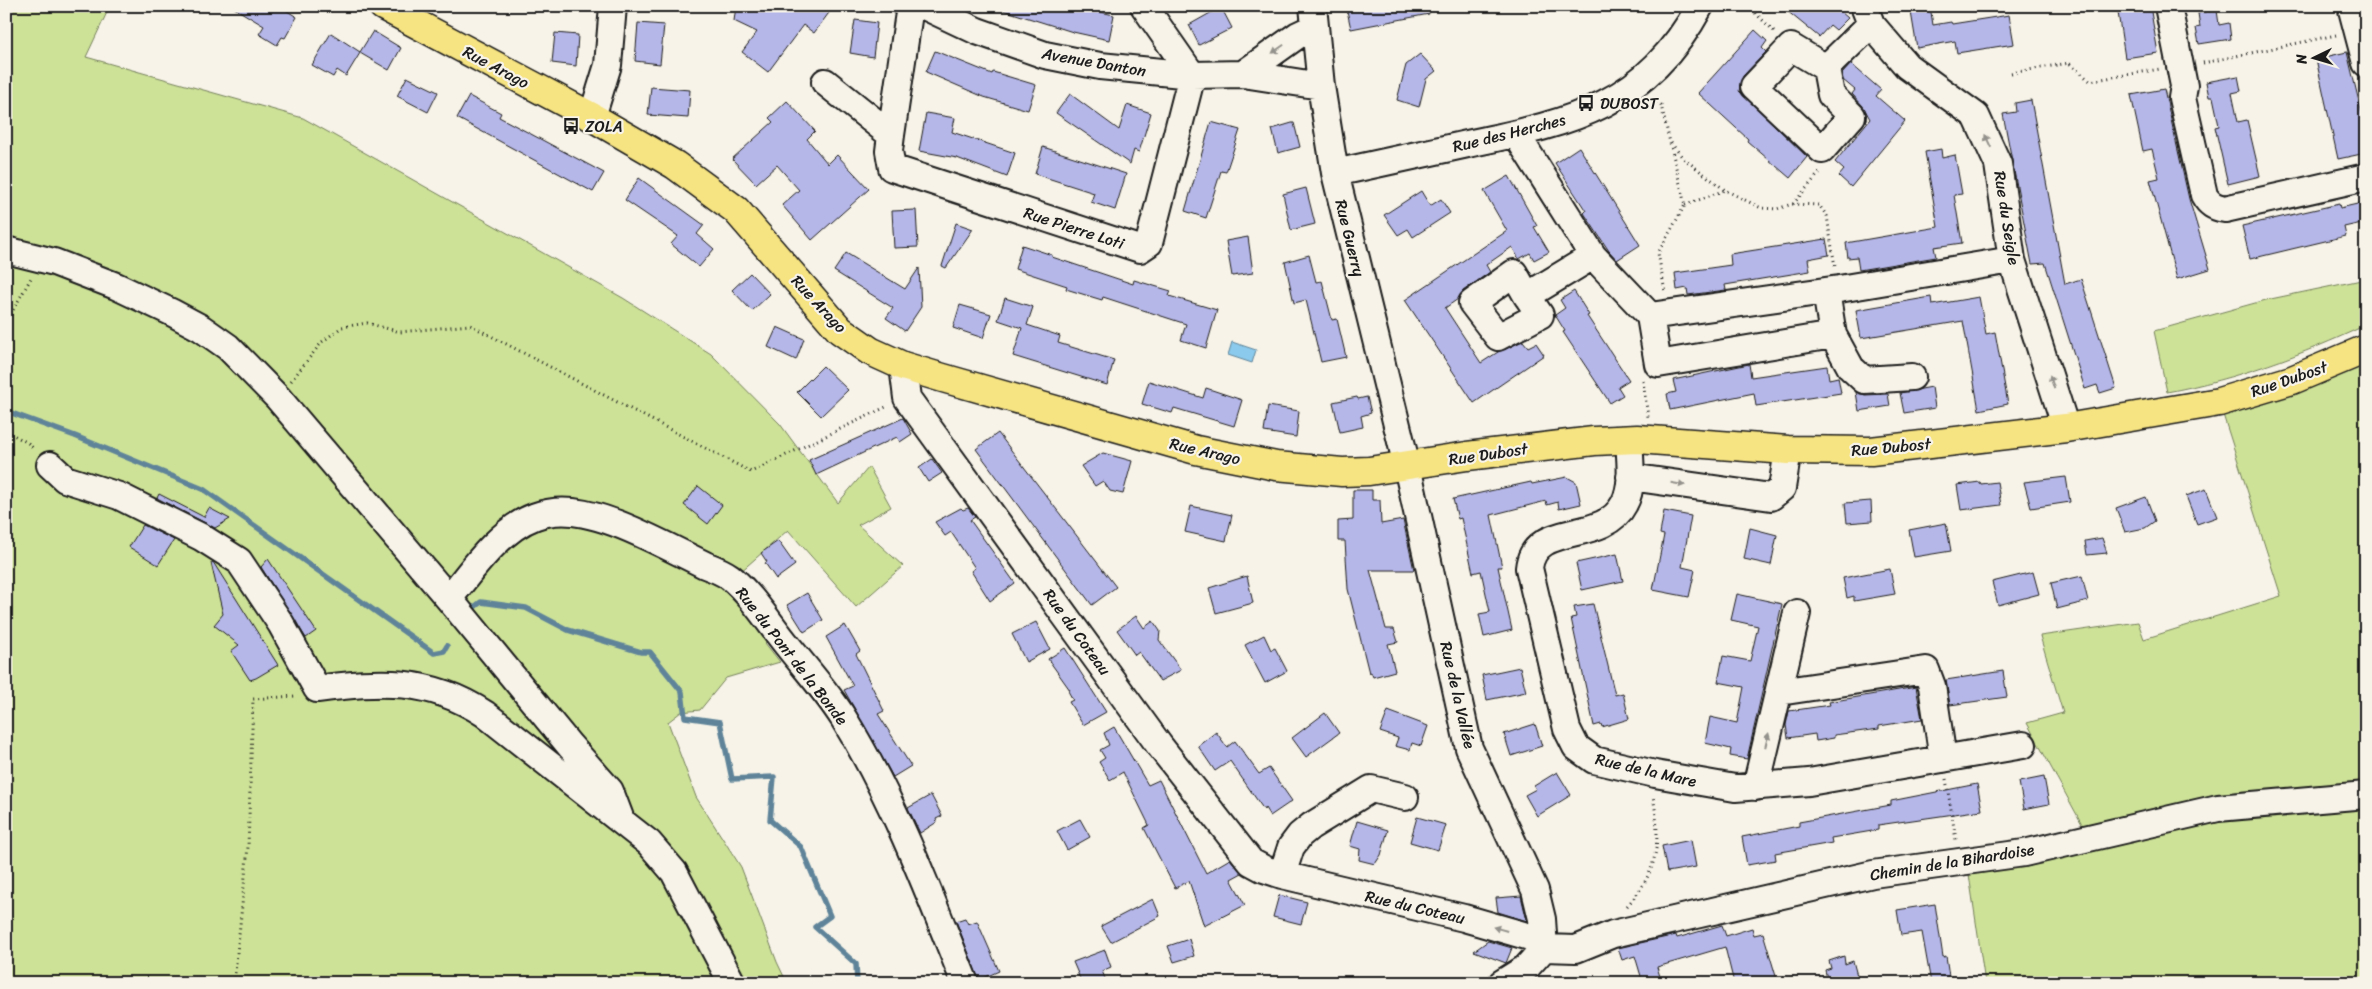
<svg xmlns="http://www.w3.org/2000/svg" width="2372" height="989" font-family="Sriracha,sans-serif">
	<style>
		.green { fill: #cde297; stroke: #747f5a }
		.water { fill: #8bcaec; stroke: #5f8499 }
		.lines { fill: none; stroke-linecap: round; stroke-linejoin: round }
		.stream { stroke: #5f8499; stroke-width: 5.5 }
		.building { fill: #b6b7e9; stroke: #1c1c1c }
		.minor-casing { stroke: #1c1c1c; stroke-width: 30 }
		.major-casing { stroke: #1c1c1c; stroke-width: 31 }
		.path { stroke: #1c1c1c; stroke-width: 3; stroke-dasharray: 1 4; stroke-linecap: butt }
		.minor { stroke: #f7f3e8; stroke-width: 26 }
		.major { stroke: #f6e381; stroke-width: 28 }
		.oneway { fill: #94928c }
		.labels { text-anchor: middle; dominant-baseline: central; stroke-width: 4.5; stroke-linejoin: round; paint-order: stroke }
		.street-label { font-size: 16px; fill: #1c1c1c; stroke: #f7f3e8 }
		.poi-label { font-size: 16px; fill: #1c1c1c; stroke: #f7f3e8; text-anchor: start }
	</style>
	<rect width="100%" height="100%" fill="#f7f3e8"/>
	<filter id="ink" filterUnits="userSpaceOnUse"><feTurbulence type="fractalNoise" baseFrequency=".02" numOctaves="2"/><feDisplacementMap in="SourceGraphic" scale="10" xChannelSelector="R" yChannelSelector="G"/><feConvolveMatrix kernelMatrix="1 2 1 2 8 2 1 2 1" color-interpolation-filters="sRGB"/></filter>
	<g filter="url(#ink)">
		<!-- green -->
		<path class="green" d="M6,6H110L86,57L303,118L623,298L711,354L780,424L838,503L869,467L891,507L858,525L903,566L856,607L788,530L739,573L777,632L765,643L780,662L726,678L700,710L681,712L668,722L696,797L741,867L777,962L787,983H6Z
			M2366,279V325C2302,355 2236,379 2167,392L2154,331L2266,300Z
			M2366,349V983H1985L1967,861L2089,837L2027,723L2063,713L2040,636L2138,622L2144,639L2281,596L2219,402Z"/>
		<!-- water -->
		<path class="water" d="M1232,342L1256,350L1252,363L1228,355Z"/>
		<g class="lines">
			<!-- stream -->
			<path class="stream" d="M6,411L75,436L203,489L434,653L444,651L447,646
				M473,608L481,602L526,608L568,630L641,652H650L682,692L685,717L720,722L732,779L774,777L770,820L801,847L830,916L815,927L856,964L857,983"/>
		</g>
		<!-- building -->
		<path class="building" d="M231,6H279L297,17L285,38L282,37L277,45L259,34L264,26Z
			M736,6H834L814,33L803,25L768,72L742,52L757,32L734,21Z
			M1004,6H1074L1114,15L1109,40L1073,32L1003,10Z
			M1346,6H1428L1429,14L1351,29Z
			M1781,6H1834L1848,18L1836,30L1830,25L1819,37Z
			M1910,6H1930L1933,25L1951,22L1952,24L2009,15L2014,44L1957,53L1955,41L1917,48Z
			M2117,6H2150L2158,53L2125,58Z
			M1221,7L1232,28L1199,45L1189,25Z
			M2217,10L2219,25L2229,23L2231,39L2199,44L2196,28L2200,27L2198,13Z
			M855,20L877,23L873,57L850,53Z
			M638,23L664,25L660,64L635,61Z
			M1755,30L1767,41L1762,48L1766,52L1743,76L1739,91L1807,157L1790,178L1747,141L1748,139L1698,93Z
			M373,31L401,48L389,70L360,53L346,76L337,70L333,77L312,65L331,33L360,52Z
			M555,33L578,35L576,66L552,63Z
			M935,51L992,74L993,72L1036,85L1028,110L984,97L926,72Z
			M2347,52L2366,131V153L2338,159L2316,59Z
			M1420,54L1436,71L1426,79L1419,107L1397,100L1406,65Z
			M1851,64L1881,90L1876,96L1905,121L1851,187L1839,176L1844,170L1835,162L1870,119L1863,106L1852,94L1855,90L1843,80L1842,74Z
			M2238,76L2241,91L2232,93L2238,122L2247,120L2260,176L2228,184L2215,127L2219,126L2216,111L2213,97H2209L2206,82Z
			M407,77L438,92L428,112L397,96Z
			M651,87L690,90L688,118L648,115Z
			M2164,89L2189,199L2210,269L2177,279L2150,180L2159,178L2152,149L2143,151L2131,95Z
			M1070,94L1119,130L1127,105L1151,113L1139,152L1134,150L1130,164L1056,113Z
			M469,96L501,113L499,117L604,173L593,192L457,118Z
			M2031,100L2065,284L2081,279L2116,388L2100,393L2097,385L2085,389L2045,263L2032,264L2003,114L2016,112L2015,103Z
			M787,101L815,131L807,139L828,164L837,155L869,189L812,240L782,205L799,190L777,165L756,184L732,159L773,122L769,118Z
			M926,113L955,118L952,132L1015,153L1007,177L957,158L919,151Z
			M1211,122L1240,130L1226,172L1221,171L1206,218L1185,211Z
			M1292,123H1294L1300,147L1278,153L1272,129Z
			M1043,147L1126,174L1115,210L1091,202L1094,193L1035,174Z
			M1579,147L1640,245L1617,260L1609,251L1584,213L1586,211L1555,163Z
			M1941,149L1942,158L1955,155L1962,194L1954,195L1962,243L1934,247L1936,257L1859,270L1857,257L1848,258L1846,243L1938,227L1925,152Z
			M1509,176L1537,226L1534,227L1549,252L1534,260L1530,253L1519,259L1512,247L1486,265L1490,272L1463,291L1458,299L1445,308L1481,363L1498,352L1523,341L1528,347L1536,343L1544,355L1474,403L1405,300L1507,231L1484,191Z
			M639,178L704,225L697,234L714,249L699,267L671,244L678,236L625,200Z
			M1306,188L1315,224L1291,230L1283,194Z
			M1421,191L1430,206L1441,199L1450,213L1413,237L1408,229L1398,235L1384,215Z
			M2366,202V222L2344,227L2346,236L2250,259L2242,226L2339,204L2340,208Z
			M916,210L918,247L894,248L892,211Z
			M956,223L973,229L946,268L942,266Z
			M1248,237L1253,273L1232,276L1226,241Z
			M1826,239L1829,255L1808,259L1810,271L1725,285L1726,290L1688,295L1687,288L1677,290L1675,273L1731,265L1730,254Z
			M1022,245L1052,255V257L1133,284L1134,280L1171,291L1169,296L1217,310L1206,348L1181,340L1186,324L1103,297L1102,300L1066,289L1067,286L1015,269Z
			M846,253L905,289L919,268L921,307L905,331L886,318L893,308L834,271Z
			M1309,255L1316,282L1322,281L1332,320L1337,319L1346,357L1321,362L1306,300L1294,303L1285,262Z
			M750,273L770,294L752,311L732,290Z
			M1574,291L1589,315L1587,316L1629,380L1618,387L1623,395L1610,403L1563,332L1565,331L1555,315L1565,308L1560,300Z
			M1931,297L1932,305L1979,297L1986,334L1995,332L2008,404L1979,410L1963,321L1861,338L1856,310Z
			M1005,298L1033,307L1027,325L1060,336L1058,343L1114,360L1107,385L1013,356L1022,328L998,320Z
			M960,305L991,314L983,338L953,328Z
			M777,327L804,339L796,360L768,347Z
			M1749,364L1751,377L1827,366L1829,379L1838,377L1841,393L1756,406L1754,393L1670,410L1667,394L1676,392L1673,380Z
			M823,366L848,390L821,416L797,392Z
			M1149,381L1203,398L1206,388L1242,400L1234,426L1174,408L1172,413L1142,404Z
			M1932,387L1935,408L1904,413L1900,393Z
			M1856,392L1865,395L1888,394L1890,406L1859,411Z
			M1357,397L1358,399L1367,397L1371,413L1361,416L1363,427L1340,432L1333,402Z
			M1268,406L1299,411L1296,437L1264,432Z
			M903,418L912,434L900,442L897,437L816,475L809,460Z
			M998,433L1116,587L1092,605L976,449Z
			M1103,453L1132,461L1123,494L1110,491L1103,481L1095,486L1081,466Z
			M932,459L942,473L928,482L919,468Z
			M1567,477L1576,482L1581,504L1559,509L1558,502L1547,505L1546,501L1491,515L1502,567H1498L1512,630L1484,637L1479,614L1490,612L1481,571L1473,573L1461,518L1458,519L1453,499L1531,482L1532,484Z
			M2066,477L2070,502L2031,508L2024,482Z
			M1980,482L1981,484L1997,482L2001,505L1961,510L1957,485Z
			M698,486L722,505L708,524L684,505Z
			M2206,489L2217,517L2197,524L2186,496Z
			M1353,490H1372V500H1380L1381,524L1403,520L1414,570H1370L1386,629H1394L1398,642L1388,644L1395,671L1373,677L1371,672L1369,673L1348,589L1345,541H1338V521L1353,520Z
			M159,494L204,517L209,508L230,519L215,528L157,498Z
			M2146,497L2155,521L2145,528L2125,532L2116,508Z
			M1871,501L1872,521L1847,523L1845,503Z
			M1191,506L1232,515L1226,541L1185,532Z
			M961,508L963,510L968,508L975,517L970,520L1015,583L990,601L971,571L975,568L951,532L945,536L935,522Z
			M1664,511L1691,516L1682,567L1695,570L1689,597L1653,590L1664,535L1660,534Z
			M1946,523L1951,551L1914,557L1909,530Z
			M143,525L174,540L158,565L129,547Z
			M1750,528L1777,535L1771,565L1744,559Z
			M2102,538L2107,553L2087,555L2085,541Z
			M778,541L795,565L776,579L765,563L767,562L761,553Z
			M1617,554L1623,581L1582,590L1576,563Z
			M268,559L316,631L306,638L261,567Z
			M213,562L278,665L256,678L250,680L231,651L239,645L214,625L223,614L211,563Z
			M1890,569L1895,594L1854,601V596L1847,598L1843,578Z
			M2033,572L2039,594L1998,605L1992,582Z
			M1247,576L1253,603L1216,613L1209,588Z
			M2082,576L2088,601L2057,609L2051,583Z
			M807,593L823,620L804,632L787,605Z
			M1737,594L1782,604L1747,759L1730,756L1731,749L1705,743L1710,717L1737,723L1744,687L1718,682L1723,656L1750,661L1758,626L1731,620Z
			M1593,604L1615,695L1623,693L1629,719L1602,727L1601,724L1594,726L1571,618L1576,617L1574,607Z
			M1136,616L1144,628L1153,621L1160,631L1159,640L1181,670L1160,681L1139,652L1135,655L1117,630Z
			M1036,622L1050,649L1026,662L1012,634Z
			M845,625L860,651L856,654L884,711L878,714L911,766L893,777L844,690L853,686L826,637Z
			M1264,635L1271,650L1275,648L1287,671L1265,683L1245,645Z
			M1065,648L1106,712L1083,725L1069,702L1073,700L1068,691L1070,690L1048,659Z
			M1520,667L1526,692L1487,700L1482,675Z
			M2003,671L2007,697L1950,705L1946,680Z
			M1916,687L1922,719L1879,726V729L1834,735V738L1816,741L1815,734L1788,738L1786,725L1789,711L1830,705L1829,702Z
			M1388,711L1428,726L1421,746L1412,743L1410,750L1395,746L1398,738L1380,732Z
			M1325,713L1339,733L1306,757L1292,738Z
			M1535,724L1542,746L1511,756L1504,734Z
			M1114,727L1148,785L1159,780L1206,873L1230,859L1242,873L1231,879L1245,905L1204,926L1189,881L1175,888L1144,828L1149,825L1123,772L1110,780L1099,762L1105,758L1100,750L1109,745L1104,733Z
			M1216,732L1227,747L1235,741L1259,774L1269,768L1292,801L1270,816L1265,808L1264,810L1230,761L1215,771L1198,746Z
			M1557,772L1571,795L1537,816L1525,795L1536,789L1534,786Z
			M2044,777L2049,804L2024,809L2019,782Z
			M1977,784L1982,810L1878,825V830L1831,838L1832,843L1775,853L1776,860L1747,865L1742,837L1799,826V822L1891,805V801Z
			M931,795L942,816L936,819L937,822L920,833L908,808Z
			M1417,817L1446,825L1438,850L1410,842Z
			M1080,819L1090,837L1067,850L1057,831Z
			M1357,821L1388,830L1381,855L1375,864L1359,860L1360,849L1350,846Z
			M1691,840L1696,867L1667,872L1662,846Z
			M1279,895L1307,902L1301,924L1273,917Z
			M1521,896L1527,921L1498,912L1496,898Z
			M1153,899L1160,916L1111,942L1101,926Z
			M1935,904L1943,957L1946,956L1950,983H1931L1922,932L1901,935L1897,910Z
			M965,918L968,924L977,921L999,971L979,980L956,921Z
			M1722,925L1726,936L1752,928L1754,935L1763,933L1778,983H1753L1751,980L1734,983L1725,947L1657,967L1662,983H1643L1635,956L1622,960L1618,948L1676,935L1677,938Z
			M1189,939L1194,956L1174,962L1168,946Z
			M1488,941L1512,948L1506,963L1474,951Z
			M1105,950L1111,967L1102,971L1107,983H1082L1073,962Z
			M1844,956L1845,964L1853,961L1859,983H1828L1825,970L1831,968L1829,961Z"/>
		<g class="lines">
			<!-- minor casing -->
			<g class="minor-casing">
				<path id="minor" d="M924,6L977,31L1045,55L1100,66L1192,75L1243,74L1321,86
					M1313,6L1321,86L1335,173L1407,466L1469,748L1535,890L1542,919L1544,948L1526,968L1502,983
					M1864,6L1871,24L1907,66L1976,116L1998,164L2012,260L2066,428
					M2168,6L2184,86L2182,98L2204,195C2209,204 2214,207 2225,209L2366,177
					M2351,6L2366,63
					M1826,68L1791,47L1754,86L1822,150L1852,116L1831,95L1826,68L1871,24
					M1243,74L1298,35L1315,27
					M825,82L891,135L889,151L892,168L1140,249L1149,243L1192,75L1144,6
					M592,117L608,65L613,6
					M1516,134L1593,256L1650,316L1839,289L2012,260
					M891,135L910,6
					M1335,173C1380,163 1426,153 1472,143C1574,122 1647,104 1700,6
					M6,250L54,262L116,286L171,312L201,328L228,347L278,398L449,599L570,746L610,791L621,820
					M1527,296L1514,273L1472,303L1498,337L1540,315L1527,296L1593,256
					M1650,316L1658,364L1833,335L1826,291
					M1833,335L1851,368L1864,380L1912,377
					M903,366L907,398L1159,745L1251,862L1264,869L1282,875L1464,918L1530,937L1544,948
					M1629,440C1630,460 1634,486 1624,504C1603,545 1534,520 1529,568L1567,729L1576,747L1594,760L1655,774L1735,788L1809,782L2023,745
					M50,465L65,479L119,496L201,537L239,561L281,624L317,689C380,681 429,677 485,714L649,843L674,872L732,983
					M1630,477L1771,497L1782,488L1788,450
					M449,599C515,511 545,487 650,538C669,547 687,556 705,565C713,568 723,572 730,577C751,594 770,624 787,645C806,669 828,693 844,719C895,802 929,893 965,983
					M1779,692L1926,670L1932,686L1943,759
					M1756,787L1797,613
					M1282,875L1291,847L1300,835L1311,826L1371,789L1405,797
					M1544,948L1576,949L1613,934L1873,874L2024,853L2218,808L2366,795"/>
			</g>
			<!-- major casing -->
			<g class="major-casing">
				<path id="major" d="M383,6L592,117L675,165L736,210L840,330L870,351L903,366L943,378L1196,450L1276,466L1342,472L1369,471L1467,456L1594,441L1637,439L1788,450L1871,451L2066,428L2219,402L2292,380L2366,349"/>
			</g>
			<!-- path -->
			<path class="path" d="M1748,6L1776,33
				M2203,63L2336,35
				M2011,73L2069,63L2090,81L2160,69
				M1653,98L1661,105L1685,205L1658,253L1665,292
				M1671,143L1683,158L1725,190
				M1793,204L1821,171
				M1685,205L1725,190L1761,208L1777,209L1792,204L1819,205L1827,216L1835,267
				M6,323L31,278
				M291,381L322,342L342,327L367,323L400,332L470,325L751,472L888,406
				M1643,381L1648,417
				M6,431L28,443L35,450
				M1946,779L1956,840
				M1627,906C1659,871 1661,841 1653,796
				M234,983L248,847L253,699L295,696"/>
			<!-- minor -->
			<use href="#minor" class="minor"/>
			<!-- major -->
			<use href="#major" class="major"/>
		</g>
		<!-- one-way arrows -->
		<defs><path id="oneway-solid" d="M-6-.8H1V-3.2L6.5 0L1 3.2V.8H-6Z" transform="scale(1.25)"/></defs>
		<g class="oneway">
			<use href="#oneway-solid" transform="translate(1278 49) rotate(145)"/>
			<use href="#oneway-solid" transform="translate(1988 141) rotate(-115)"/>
			<use href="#oneway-solid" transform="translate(2052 382) rotate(-108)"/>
			<use href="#oneway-solid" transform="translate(1678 484) rotate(9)"/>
			<use href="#oneway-solid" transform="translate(1767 740) rotate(-76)"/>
			<use href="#oneway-solid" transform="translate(1500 929) rotate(-164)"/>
		</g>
	</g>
	<!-- icons -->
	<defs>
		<g id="bus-bare" transform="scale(1.35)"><path d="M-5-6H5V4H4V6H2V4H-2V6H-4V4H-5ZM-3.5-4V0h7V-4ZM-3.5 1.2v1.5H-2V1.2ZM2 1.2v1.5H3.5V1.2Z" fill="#1c1c1c" stroke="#f7f3e8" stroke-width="2.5" paint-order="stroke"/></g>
	</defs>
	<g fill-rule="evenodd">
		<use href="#bus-bare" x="1586" y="103"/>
		<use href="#bus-bare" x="571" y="126"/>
	</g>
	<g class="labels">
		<!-- street labels -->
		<g class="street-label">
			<text transform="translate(1094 62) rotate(10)">Avenue Danton</text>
			<text transform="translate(496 67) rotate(28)">Rue Arago</text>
			<text transform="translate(1509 133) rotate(-14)">Rue des Herches</text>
			<text transform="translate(2007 218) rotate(81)">Rue du Seigle</text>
			<text transform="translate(1074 228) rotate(18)">Rue Pierre Loti</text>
			<text transform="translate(1350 238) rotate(76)">Rue Guerry</text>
			<text transform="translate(819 304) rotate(47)">Rue Arago</text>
			<text transform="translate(2289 379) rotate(-19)">Rue Dubost</text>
			<text transform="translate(1891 447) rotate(-5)">Rue Dubost</text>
			<text transform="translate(1205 451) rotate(13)">Rue Arago</text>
			<text transform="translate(1488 454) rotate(-8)">Rue Dubost</text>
			<text transform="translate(1077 632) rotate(54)">Rue du Coteau</text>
			<text transform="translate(792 656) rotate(52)">Rue du Pont de la Bonde</text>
			<text transform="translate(1458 695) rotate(77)">Rue de la Vallée</text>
			<text transform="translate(1646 770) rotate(13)">Rue de la Mare</text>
			<text transform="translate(1952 862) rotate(-9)">Chemin de la Bihardoise</text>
			<text transform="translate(1415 907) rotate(13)">Rue du Coteau</text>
		</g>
		<!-- poi labels -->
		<g class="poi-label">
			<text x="1600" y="103">DUBOST</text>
			<text x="585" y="126">ZOLA</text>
		</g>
	</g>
	<!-- margin -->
	<rect width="2372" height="989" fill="none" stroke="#f7f3e8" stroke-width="25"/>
	<rect x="12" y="12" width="2347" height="964" fill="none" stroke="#1c1c1c" stroke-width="2" filter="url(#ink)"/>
	<!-- north arrow -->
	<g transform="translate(2314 58) rotate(265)" stroke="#f7f3e8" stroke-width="4" paint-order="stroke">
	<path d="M0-4L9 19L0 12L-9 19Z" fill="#1c1c1c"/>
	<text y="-8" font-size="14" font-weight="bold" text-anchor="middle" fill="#1c1c1c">N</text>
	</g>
</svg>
